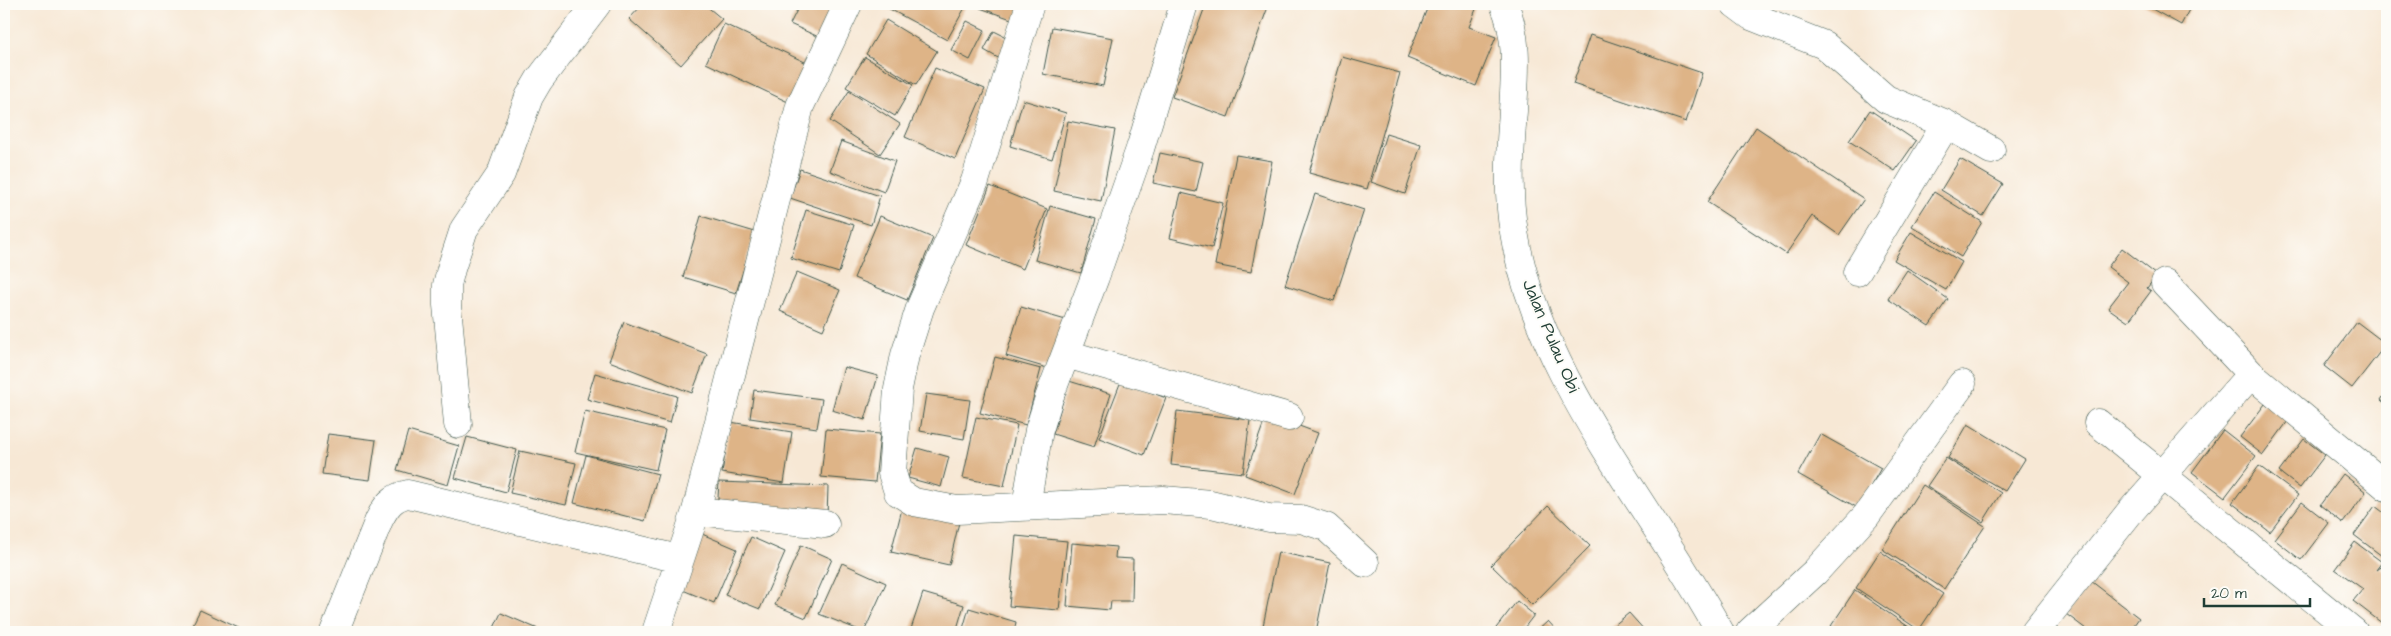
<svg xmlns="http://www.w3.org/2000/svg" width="2391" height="636" font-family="'Architects Daughter',sans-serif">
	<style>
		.building { fill: #deb487 }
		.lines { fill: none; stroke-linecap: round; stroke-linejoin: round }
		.minor-casing { stroke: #3f574c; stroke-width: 29 }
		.minor { stroke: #fff; stroke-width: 28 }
		.labels { text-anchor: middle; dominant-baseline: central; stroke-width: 4; stroke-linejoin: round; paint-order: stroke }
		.street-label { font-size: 18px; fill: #1f3d34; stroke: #fdfcf7 }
	</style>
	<rect width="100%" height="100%" fill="#fdfcf7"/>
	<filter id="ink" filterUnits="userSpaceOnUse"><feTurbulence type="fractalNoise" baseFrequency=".02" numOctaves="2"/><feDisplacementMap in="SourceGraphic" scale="10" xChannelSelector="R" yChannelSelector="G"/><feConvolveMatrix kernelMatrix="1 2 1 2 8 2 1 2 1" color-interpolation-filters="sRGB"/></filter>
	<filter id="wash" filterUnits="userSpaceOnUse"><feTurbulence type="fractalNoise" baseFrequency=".0096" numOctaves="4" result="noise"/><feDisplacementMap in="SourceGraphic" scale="20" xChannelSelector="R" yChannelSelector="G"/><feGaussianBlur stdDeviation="1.12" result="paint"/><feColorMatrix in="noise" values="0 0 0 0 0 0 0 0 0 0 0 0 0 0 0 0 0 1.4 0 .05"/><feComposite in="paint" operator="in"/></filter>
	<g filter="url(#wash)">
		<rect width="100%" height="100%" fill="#f7e8d5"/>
		<g id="blocks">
			<!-- building -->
			<path class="building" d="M643,4H704L722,19L681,65L629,19Z
				M800,4H819L836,11L823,39L790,24Z
				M885,4H967L947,40L884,6Z
				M981,4H1023L1017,21L980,8Z
				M1206,4H1269L1228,117L1172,97Z
				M1429,4H1478L1469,27L1496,37L1476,86L1407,58Z
				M2143,4H2192L2181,25Z
				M886,20L937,51L916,85L866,54Z
				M967,21L985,30L970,60L951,50Z
				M724,24L807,63L788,102L706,63Z
				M1052,27L1113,38L1103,86L1043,74Z
				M994,31L1010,39L1000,59L984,50Z
				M1590,35L1702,73L1686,122L1573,84Z
				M865,57L913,85L895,116L846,87Z
				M1342,57L1400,73L1367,189L1309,173Z
				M935,68L985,89L955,159L905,137Z
				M849,91L900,124L880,154L830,121Z
				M1023,100L1066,113L1052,159L1010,146Z
				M1870,110L1916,141L1895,171L1849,141Z
				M1068,121L1115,130L1101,201L1054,191Z
				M1756,127L1864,199L1839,235L1812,216L1786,254L1707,202Z
				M1386,134L1421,145L1405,194L1371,182Z
				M841,141L895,161L884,192L830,171Z
				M1160,153L1203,162L1196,192L1153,183Z
				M1236,155L1272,161L1251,272L1215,265Z
				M1960,159L2003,184L1983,216L1941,190Z
				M800,169L880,196L871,225L790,198Z
				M990,186L1047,209L1023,269L966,245Z
				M1934,192L1982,222L1961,257L1912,226Z
				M1181,193L1223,203L1212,248L1170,238Z
				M1315,194L1364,210L1334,301L1285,285Z
				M1050,206L1096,219L1081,273L1035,260Z
				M806,210L854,225L839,273L791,258Z
				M701,216L755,232L736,293L683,277Z
				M880,216L933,238L907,300L854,278Z
				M1911,232L1962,262L1946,290L1894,260Z
				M2122,248L2157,275L2147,288L2151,291L2128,322L2108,308L2128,282L2108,267Z
				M1907,270L1948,299L1929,326L1888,299Z
				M797,272L840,290L823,330L780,311Z
				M1021,307L1069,321L1054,370L1006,356Z
				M624,322L707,354L692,393L609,361Z
				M2357,322L2386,344L2352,388L2324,366Z
				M995,357L1041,369L1026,425L980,413Z
				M844,367L878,376L865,420L832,410Z
				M595,373L677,396L670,423L587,399Z
				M1069,381L1111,394L1094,447L1053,434Z
				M1121,381L1166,398L1144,455L1099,438Z
				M754,390L822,399L817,428L750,418Z
				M2387,391V405L2381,400Z
				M926,394L970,400L964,439L920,431Z
				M2265,404L2288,421L2263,455L2240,437Z
				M585,411L665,430L656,470L575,452Z
				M1177,411L1250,420L1243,473L1171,465Z
				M1267,414L1318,433L1295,494L1245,475Z
				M976,417L1017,425L1004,486L963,478Z
				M730,422L792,432L784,483L722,473Z
				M1968,424L2025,459L2005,491L1948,458Z
				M826,429L880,434L875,482L821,477Z
				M2223,430L2256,456L2225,497L2192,472Z
				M408,431L459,446L448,485L397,470Z
				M328,434L376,440L370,480L322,474Z
				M1820,434L1881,468L1858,508L1798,474Z
				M467,437L517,450L506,492L455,478Z
				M2304,439L2325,455L2300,488L2279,472Z
				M917,448L949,457L941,487L908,478Z
				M520,451L576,463L566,505L510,493Z
				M586,455L658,474L645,521L574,503Z
				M1946,458L2001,493L1983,522L1927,486Z
				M2259,466L2298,495L2270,532L2232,503Z
				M2343,474L2366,492L2343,523L2320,505Z
				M719,482L828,486L827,518L717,513Z
				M1923,485L1985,526L1944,589L1882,549Z
				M2302,502L2329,523L2301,560L2274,539Z
				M903,505L960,518L949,565L891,552Z
				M1548,506L1590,546L1532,605L1491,565Z
				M2375,506L2387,515L2386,559L2354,535Z
				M702,534L737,549L714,603L678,588Z
				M1016,536L1067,541L1059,610L1009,606Z
				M751,537L785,552L760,609L725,595Z
				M2355,542L2382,562L2376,570L2380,567L2387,572V627L2353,601L2363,589L2335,569Z
				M1072,543L1116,547L1115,558L1133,559L1132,601H1111L1110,610L1067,606Z
				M801,545L832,559L806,618L775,605Z
				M1880,551L1943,594L1919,630L1856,588Z
				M1278,552L1330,563L1316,632L1262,631Z
				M842,563L886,583L864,632L819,614Z
				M2091,581L2139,618L2129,632H2090L2066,614Z
				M1855,590L1916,632H1840L1831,626Z
				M923,593L964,605L956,632H910Z
				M1517,601L1534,615L1521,632H1493Z
				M969,608L1016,622L1014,632H962Z
				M200,610L247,632H189Z
				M501,613L545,632H492Z
				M1629,613L1646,632H1606Z
				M1548,621L1558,632H1536Z"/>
		</g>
	</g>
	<g filter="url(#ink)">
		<use href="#blocks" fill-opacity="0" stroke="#3f574c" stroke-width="1"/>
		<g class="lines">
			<!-- minor casing -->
			<g class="minor-casing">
				<path id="minor" d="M1030,4L975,181L920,308L905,355L898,389L892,473L898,492L914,502L957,510L1163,500L1211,504L1269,518L1301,519L1326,527L1365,563
					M1504,4C1519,39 1515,74 1513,111C1510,151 1507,193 1514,232C1538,379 1651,505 1720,632
					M1735,4L1751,16L1824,45L1886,99L1946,124L1991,150
					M1857,272L1946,124
					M2165,283L2251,374L2387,487
					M1066,354L1289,417
					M2098,423L2354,632
					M458,424L447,305V285L451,269L464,229L501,174L529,97L539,80L597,4
					M1026,506L1039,430L1049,398L1095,277L1140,149L1184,4
					M696,511L825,524
					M334,632L379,520C386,506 392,497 408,494L679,559
					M656,632L696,511L800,106L848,4
					M1750,632L1815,572L1866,516L1962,384
					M2035,632L2130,512L2251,374"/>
			</g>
			<!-- minor -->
			<use href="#minor" class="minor"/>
		</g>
	</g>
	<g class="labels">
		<!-- street labels -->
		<g class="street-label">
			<text transform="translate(1551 336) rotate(67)">Jalan Pulau Obi</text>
		</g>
	</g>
	<!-- margin -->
	<rect width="2391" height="636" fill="none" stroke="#fdfcf7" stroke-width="20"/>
	<!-- scale -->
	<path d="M2204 598v8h106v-8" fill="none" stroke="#1f3d34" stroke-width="2.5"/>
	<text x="2211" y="598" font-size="15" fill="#1f3d34" stroke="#fdfcf7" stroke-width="4" paint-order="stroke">20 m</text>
</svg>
